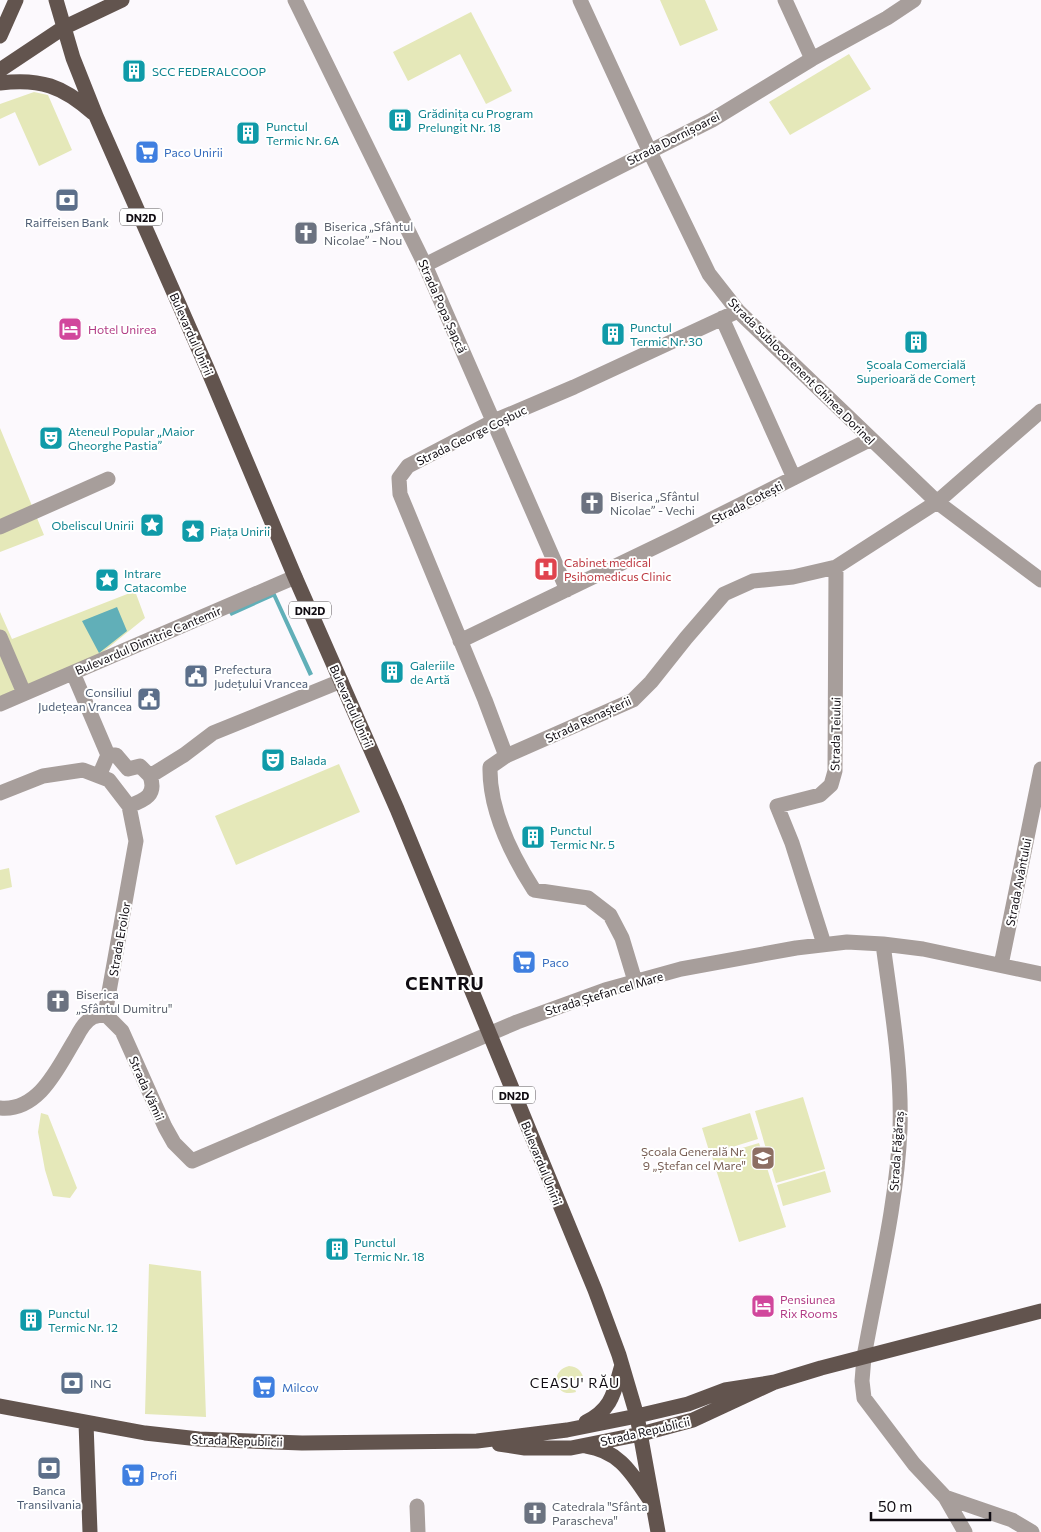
<svg xmlns="http://www.w3.org/2000/svg" width="1041" height="1532" font-family="Commissioner,sans-serif">
	<style>
		.green { fill: #e5e8b9 }
		.water { fill: #61afb8 }
		.lines { fill: none; stroke-linecap: round; stroke-linejoin: round }
		.minor { stroke: #a79e9b; stroke-width: 15 }
		.major { stroke: #62544e; stroke-width: 15 }
		.labels { text-anchor: middle; dominant-baseline: central; stroke-width: 4; stroke-linejoin: round; paint-order: stroke }
		.shield { fill: #fff; stroke: #585559; stroke-width: 1 }
		.shield-label { font-size: 11px; font-weight: bold; fill: #100c12 }
		.culture-label { font-size: 12px; fill: #0d838f; stroke: #fff; text-anchor: start }
		.street-label { font-size: 12px; fill: #100c12; stroke: #fff }
		.shop-label { font-size: 12px; fill: #366cbe; stroke: #fff; text-anchor: start }
		.service-label { font-size: 12px; fill: #4e5e75; stroke: #fff }
		.worship-label { font-size: 12px; fill: #5b616d; stroke: #fff; text-anchor: start }
		.hotel-label { font-size: 12px; fill: #b23c85; stroke: #fff; text-anchor: start }
		.health-label { font-size: 12px; fill: #be3a42; stroke: #fff; text-anchor: start }
		.education-label { font-size: 12px; fill: #785e54; stroke: #fff; text-anchor: end }
		.neighbourhood-label { font-size: 14px; letter-spacing: 1px; fill: #100c12; stroke: #fff }
		.district-label { font-size: 18px; font-weight: bold; letter-spacing: 1px; fill: #100c12; stroke: #fff }
	</style>
	<rect width="100%" height="100%" fill="#fcf9fd"/>
	<!-- green -->
	<path class="green" d="M660,0H705L718,30L680,46Z
		M471,12L512,91L486,104L460,54L408,81L393,52Z
		M849,54L871,89L790,135L769,102Z
		M34,92L48,95L72,150L39,166L15,112L0,119V104Z
		M0,428L44,535L0,552Z
		M135,591L145,618L98,656L0,698V612L12,639Z
		M339,764L360,812L236,865L215,816Z
		M9,868L12,887L0,890V870Z
		M803,1097L825,1169L776,1183L755,1111Z
		M41,1113L48,1115L77,1188L70,1198L53,1196L45,1170L38,1132Z
		M750,1113L758,1139L710,1154L702,1128Z
		M759,1143L786,1227L739,1242L712,1157Z
		M825,1171L831,1192L783,1206L777,1185Z
		M149,1264L201,1271L206,1417L145,1414Z
		M569,1366C578,1367 582,1371 584,1380H574L573,1383L576,1392C555,1399 548,1371 569,1366Z"/>
	<!-- water -->
	<path class="water" d="M274,590L313,674L309,676L273,597L231,616L228,611Z
		M117,607L127,631L99,653L82,621Z"/>
	<g class="lines">
		<!-- minor -->
		<path class="minor" d="M295,0L425,265L567,590
			M580,0L649,150L709,274L738,311L937,502L1041,580
			M785,0L812,59
			M425,265L712,120L812,59L887,18L914,0
			M722,318L794,478
			M0,527L108,479
			M0,637L24,693
			M460,641L680,535L871,439
			M73,673L108,755L99,776
			M0,704L295,577
			M108,755H116L128,769L140,766L150,776
			M506,756L485,700L400,494L399,478L408,466L494,421L574,387L738,311
			M0,793L43,776L83,770L109,780L129,806L136,841L105,1014
			M129,806C145,800 157,795 150,776L184,755L213,733L341,681
			M824,944L792,843L777,806L820,795L831,785L835,771L836,567
			M883,944C891,1005 902,1067 900,1129C897,1204 877,1283 864,1357L862,1381L864,1398L914,1464L945,1497L965,1532
			M1001,965L1041,769
			M635,981L622,938L610,915L588,898L534,890C511,854 489,810 490,767L506,756L633,700L651,682L686,638L724,594L753,581L793,577L836,567L937,502L1041,411
			M105,1014L122,1031L165,1127L174,1143L192,1161L517,1022L605,990L681,969L796,948L847,942L883,944L923,949L1041,974
			M0,1108C40,1112 59,1065 76,1038C80,1030 85,1021 93,1017C97,1016 101,1015 105,1014
			M945,1497L1012,1520L1032,1532
			M417,1506L418,1532"/>
		<!-- major -->
		<path class="major" d="M56,0L73,58L96,116L207,368L295,577L397,809L595,1290L619,1355L637,1416L658,1532
			M0,36L16,0
			M0,70L63,28L122,0
			M0,83C40,78 63,86 93,113
			M0,1406L145,1433L199,1439L302,1443L477,1441L567,1430L637,1416L688,1404L725,1390L775,1382
			M586,1422C613,1409 614,1391 622,1365
			M86,1423L90,1532
			M499,1444L525,1448H571L641,1434L693,1420L775,1382L821,1368L1041,1311
			M586,1446C620,1451 632,1474 650,1500"/>
	</g>
	<!-- icons -->
	<defs>
		<g id="building-square" transform="scale(1.25)"><rect x="-9" y="-9" width="18" height="18" rx="4" fill="#0f9aa8" stroke="#fff"/><path d="M-4-6H4V6H1V3H-1V6H-4ZM-2.5-4.3h1.7v1.8h-1.7ZM.8-4.3h1.7v1.8H.8ZM-2.5-1h1.7V.8h-1.7ZM.8-1h1.7V.8H.8Z" fill="#fff"/></g>
		<g id="supermarket-square" transform="scale(1.25)"><rect x="-9" y="-9" width="18" height="18" rx="4" fill="#3f7fe0" stroke="#fff"/><path d="M-6-5.5h2.5l.6 2H6L4.5 2H-2.5L-4.4-4H-6ZM-1.5 3.2a1.3 1.3 0 1 0 .1 0ZM3 3.2a1.3 1.3 0 1 0 .1 0Z" fill="#fff"/></g>
		<g id="bank-square" transform="scale(1.25)"><rect x="-9" y="-9" width="18" height="18" rx="4" fill="#5c6f8a" stroke="#fff"/><path d="M-6-4H6V4H-6ZM0-2.3a2.3 2.3 0 1 0 0 4.6a2.3 2.3 0 1 0 0-4.6Z" fill="#fff"/></g>
		<g id="church-square" transform="scale(1.25)"><rect x="-9" y="-9" width="18" height="18" rx="4" fill="#6b7280" stroke="#fff"/><path d="M-1.2-6h2.4v3.5h3.3v2.4h-3.3V6h-2.4V-.1h-3.3v-2.4h3.3Z" fill="#fff"/></g>
		<g id="hotel-square" transform="scale(1.25)"><rect x="-9" y="-9" width="18" height="18" rx="4" fill="#d1479c" stroke="#fff"/><path d="M-6-4.5h1.5V1H6V5H4.5V3h-9V5H-6ZM-4 0a1.8 1.8 0 1 1 3.6 0ZM.5 0V-2.5h3Q6-2.5 6 0Z" fill="#fff"/></g>
		<g id="theatre-square" transform="scale(1.25)"><rect x="-9" y="-9" width="18" height="18" rx="4" fill="#0f9aa8" stroke="#fff"/><path d="M-5-5.5Q0-4 5-5.5V0Q5 5 0 6Q-5 5-5 0ZM-3.3-2.5H-1v1.5H-3.3ZM1-2.5H3.3v1.5H1ZM-2.8 1Q0 5.5 2.8 1Z" fill="#fff"/></g>
		<g id="sight-square" transform="scale(1.25)"><rect x="-9" y="-9" width="18" height="18" rx="4" fill="#0f9aa8" stroke="#fff"/><path d="M0-6L1.8-2.2L6-1.7L2.9 1.2L3.7 5.4L0 3.3L-3.7 5.4L-2.9 1.2L-6-1.7L-1.8-2.2Z" fill="#fff"/></g>
		<g id="hospital-square" transform="scale(1.25)"><rect x="-9" y="-9" width="18" height="18" rx="4" fill="#e0444e" stroke="#fff"/><path d="M-5-5h3v3.5h4V-5h3V5h-3V1.5h-4V5h-3Z" fill="#fff"/></g>
		<g id="civic-square" transform="scale(1.25)"><rect x="-9" y="-9" width="18" height="18" rx="4" fill="#5c6f8a" stroke="#fff"/><path d="M-.6-6.5H3V-4.5H.6V-3L4-1V1h2V6H-6V1h2V-1L-.6-3ZM-1.2 2.5V6h2.4V2.5Z" fill="#fff"/></g>
		<g id="school-square" transform="scale(1.25)"><rect x="-9" y="-9" width="18" height="18" rx="4" fill="#8d6e63" stroke="#fff"/><path d="M0-5L7-2L0 1L-7-2ZM-4 1L0 2.5L4 1V4Q0 6-4 4Z" fill="#fff"/></g>
	</defs>
	<g fill-rule="evenodd">
		<use href="#building-square" x="134" y="71"/>
		<use href="#building-square" x="400" y="120"/>
		<use href="#building-square" x="248" y="133"/>
		<use href="#supermarket-square" x="147" y="152"/>
		<use href="#bank-square" x="67" y="200"/>
		<use href="#church-square" x="306" y="233"/>
		<use href="#hotel-square" x="70" y="329"/>
		<use href="#building-square" x="613" y="334"/>
		<use href="#building-square" x="916" y="342"/>
		<use href="#theatre-square" x="51" y="438"/>
		<use href="#church-square" x="592" y="503"/>
		<use href="#sight-square" x="152" y="525"/>
		<use href="#sight-square" x="193" y="531"/>
		<use href="#hospital-square" x="546" y="569"/>
		<use href="#sight-square" x="107" y="580"/>
		<use href="#building-square" x="392" y="672"/>
		<use href="#civic-square" x="196" y="676"/>
		<use href="#civic-square" x="149" y="699"/>
		<use href="#theatre-square" x="273" y="760"/>
		<use href="#building-square" x="533" y="837"/>
		<use href="#supermarket-square" x="524" y="962"/>
		<use href="#church-square" x="58" y="1001"/>
		<use href="#school-square" x="763" y="1158"/>
		<use href="#building-square" x="337" y="1249"/>
		<use href="#hotel-square" x="763" y="1306"/>
		<use href="#building-square" x="31" y="1320"/>
		<use href="#bank-square" x="72" y="1383"/>
		<use href="#supermarket-square" x="264" y="1387"/>
		<use href="#bank-square" x="49" y="1468"/>
		<use href="#supermarket-square" x="133" y="1475"/>
		<use href="#church-square" x="535" y="1513"/>
	</g>
	<g class="labels">
		<!-- shield labels -->
		<g class="shield">
			<rect x="120" y="208.5" width="42" height="17" rx="4"/>
			<rect x="289" y="601.5" width="42" height="17" rx="4"/>
			<rect x="493" y="1086.5" width="42" height="17" rx="4"/>
		</g>
		<g class="shield-label">
			<text x="141" y="217">DN2D</text>
			<text x="310" y="610">DN2D</text>
			<text x="514" y="1095">DN2D</text>
		</g>
		<!-- culture labels -->
		<g class="culture-label">
			<text x="152" y="71">SCC FEDERALCOOP</text>
			<text x="418" y="113">Grădinița cu Program<tspan x="418" dy="14">Prelungit Nr. 18</tspan></text>
			<text x="266" y="126">Punctul<tspan x="266" dy="14">Termic Nr. 6A</tspan></text>
			<text x="630" y="327">Punctul<tspan x="630" dy="14">Termic Nr. 30</tspan></text>
			<text x="916" y="364" text-anchor="middle">Școala Comercială<tspan x="916" dy="14">Superioară de Comerț</tspan></text>
			<text x="68" y="431">Ateneul Popular „Maior<tspan x="68" dy="14">Gheorghe Pastia”</tspan></text>
			<text x="134" y="525" text-anchor="end">Obeliscul Unirii</text>
			<text x="210" y="531">Piața Unirii</text>
			<text x="124" y="573">Intrare<tspan x="124" dy="14">Catacombe</tspan></text>
			<text x="410" y="665">Galeriile<tspan x="410" dy="14">de Artă</tspan></text>
			<text x="290" y="760">Balada</text>
			<text x="550" y="830">Punctul<tspan x="550" dy="14">Termic Nr. 5</tspan></text>
			<text x="354" y="1242">Punctul<tspan x="354" dy="14">Termic Nr. 18</tspan></text>
			<text x="48" y="1313">Punctul<tspan x="48" dy="14">Termic Nr. 12</tspan></text>
		</g>
		<!-- street labels -->
		<g class="street-label">
			<text transform="translate(673 138) rotate(-27)">Strada Dornișoarei</text>
			<text transform="translate(443 306) rotate(66)">Strada Popa Șapcă</text>
			<text transform="translate(192 334) rotate(66)">Bulevardul Unirii</text>
			<text transform="translate(802 371) rotate(45)">Strada Sublocotenent Ghinea Dorinel</text>
			<text transform="translate(471 435) rotate(-26)">Strada George Coșbuc</text>
			<text transform="translate(747 502) rotate(-27)">Strada Cotești</text>
			<text transform="translate(148 640) rotate(-23)">Bulevardul Dimitrie Cantemir</text>
			<text transform="translate(352 706) rotate(66)">Bulevardul Unirii</text>
			<text transform="translate(588 719) rotate(-25)">Strada Renașterii</text>
			<text transform="translate(835 734) rotate(-89)">Strada Teiului</text>
			<text transform="translate(1018 882) rotate(-79)">Strada Avântului</text>
			<text transform="translate(119 939) rotate(-80)">Strada Eroilor</text>
			<text transform="translate(604 993) rotate(-17)">Strada Ștefan cel Mare</text>
			<text transform="translate(147 1088) rotate(66)">Strada Vămii</text>
			<text transform="translate(896 1151) rotate(-86)">Strada Făgăraș</text>
			<text transform="translate(542 1163) rotate(68)">Bulevardul Unirii</text>
			<text transform="translate(645 1431) rotate(-13)">Strada Republicii</text>
			<text transform="translate(237 1440) rotate(2)">Strada Republicii</text>
		</g>
		<!-- shop labels -->
		<g class="shop-label">
			<text x="164" y="152">Paco Unirii</text>
			<text x="542" y="962">Paco</text>
			<text x="282" y="1387">Milcov</text>
			<text x="150" y="1475">Profi</text>
		</g>
		<!-- service labels -->
		<g class="service-label">
			<text x="67" y="222">Raiffeisen Bank</text>
			<text x="214" y="669" text-anchor="start">Prefectura<tspan x="214" dy="14">Județului Vrancea</tspan></text>
			<text x="132" y="692" text-anchor="end">Consiliul<tspan x="132" dy="14">Județean Vrancea</tspan></text>
			<text x="90" y="1383" text-anchor="start">ING</text>
			<text x="49" y="1490">Banca<tspan x="49" dy="14">Transilvania</tspan></text>
		</g>
		<!-- worship labels -->
		<g class="worship-label">
			<text x="324" y="226">Biserica „Sfântul<tspan x="324" dy="14">Nicolae” - Nou</tspan></text>
			<text x="610" y="496">Biserica „Sfântul<tspan x="610" dy="14">Nicolae” - Vechi</tspan></text>
			<text x="76" y="994">Biserica<tspan x="76" dy="14">„Sfântul Dumitru"</tspan></text>
			<text x="552" y="1506">Catedrala "Sfânta<tspan x="552" dy="14">Parascheva"</tspan></text>
		</g>
		<!-- hotel labels -->
		<g class="hotel-label">
			<text x="88" y="329">Hotel Unirea</text>
			<text x="780" y="1299">Pensiunea<tspan x="780" dy="14">Rix Rooms</tspan></text>
		</g>
		<!-- health labels -->
		<g class="health-label">
			<text x="564" y="562">Cabinet medical<tspan x="564" dy="14">Psihomedicus Clinic</tspan></text>
		</g>
		<!-- education labels -->
		<g class="education-label">
			<text x="746" y="1151">Școala Generală Nr.<tspan x="746" dy="14">9 „Ștefan cel Mare"</tspan></text>
		</g>
		<!-- neighbourhood labels -->
		<g class="neighbourhood-label">
			<text x="575" y="1382">CEASU' RĂU</text>
		</g>
		<!-- district labels -->
		<g class="district-label">
			<text x="445" y="983">CENTRU</text>
		</g>
	</g>
	<!-- scale -->
	<path d="M871 1512v8h119v-8" fill="none" stroke="#100c12" stroke-width="2.5"/>
	<text x="878" y="1512" font-size="15" fill="#100c12" stroke="#ffffff" stroke-width="4" paint-order="stroke">50 m</text>
</svg>
